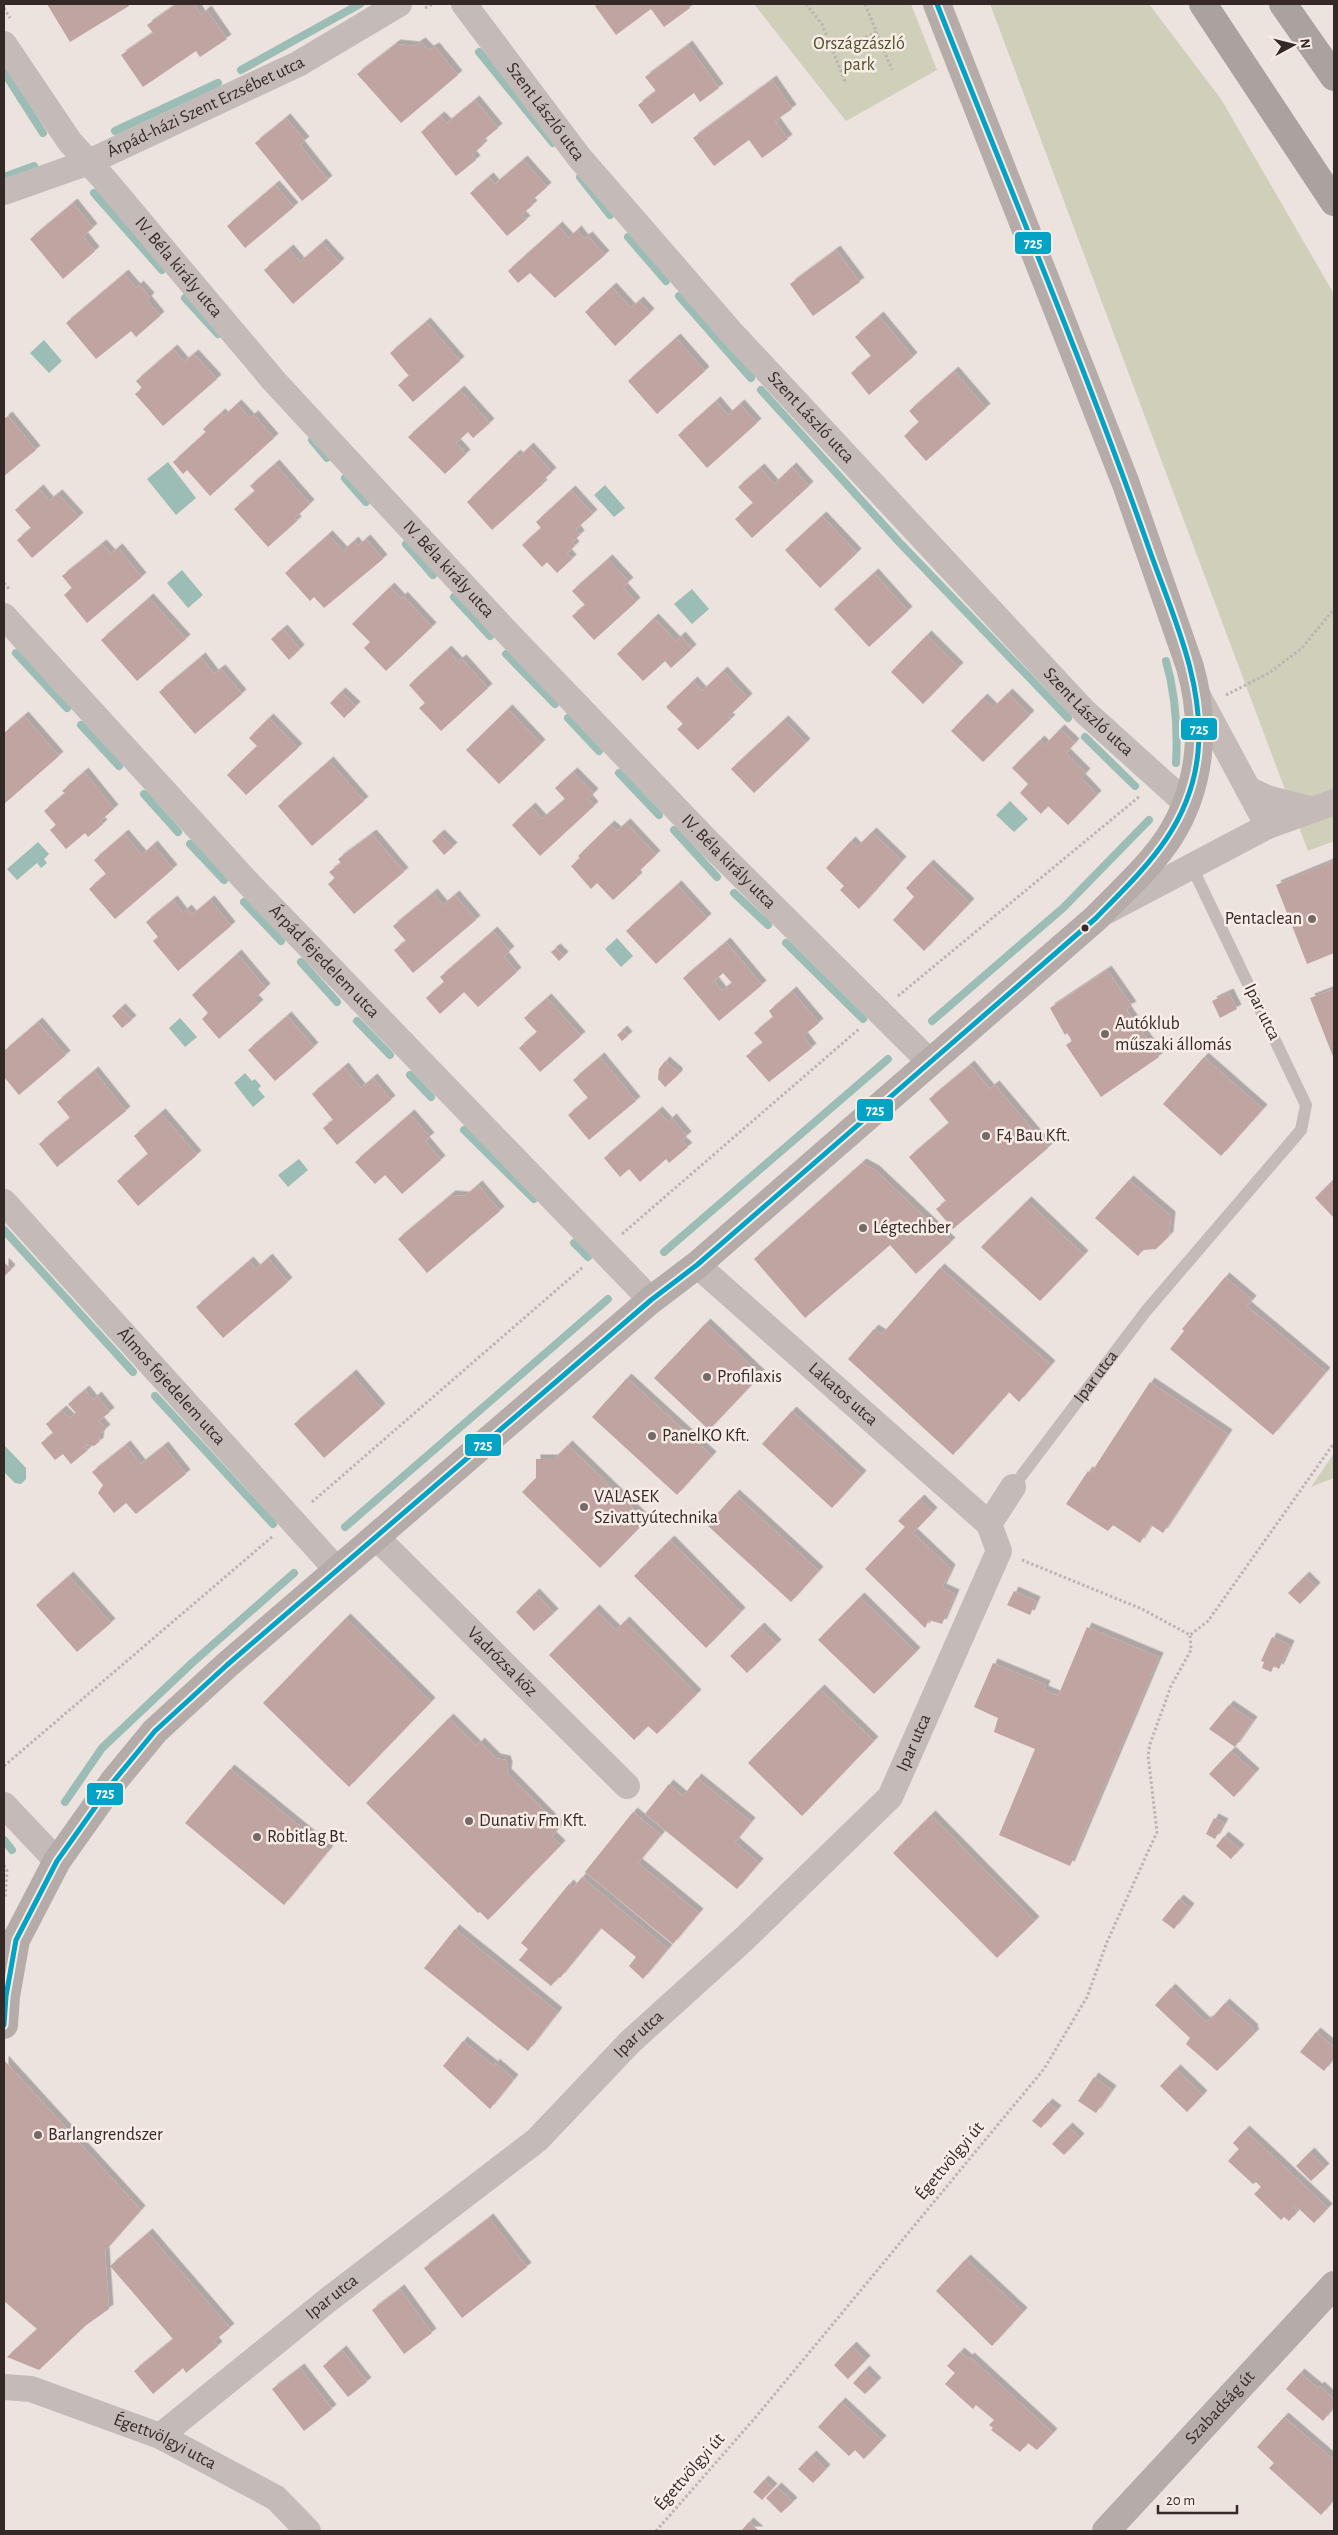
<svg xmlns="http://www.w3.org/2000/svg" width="1338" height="2535" font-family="'Alegreya Sans',sans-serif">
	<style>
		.green { fill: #d0cfba }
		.water { fill: #9cbdb6 }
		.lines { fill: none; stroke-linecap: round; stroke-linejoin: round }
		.stream { stroke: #9cbdb6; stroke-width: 8 }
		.building { fill: #bfa4a1; fill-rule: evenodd; filter: url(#shadow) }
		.path { stroke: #bdb4b1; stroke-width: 3; stroke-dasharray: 2.5 2.5; stroke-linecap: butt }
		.lane { stroke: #c4bbb8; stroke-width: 12 }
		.street { stroke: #c4bbb8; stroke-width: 26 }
		.secondary { stroke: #b5aca9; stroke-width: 28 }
		.highway { stroke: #aaa29e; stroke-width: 28 }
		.bus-1-casing { stroke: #f8ece6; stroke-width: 9 }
		.bus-1 { stroke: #03a3c6; stroke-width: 5 }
		.poi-dot { fill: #756a67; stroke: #f8ece6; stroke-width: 2 }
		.bus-dot { fill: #352927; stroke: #f8ece6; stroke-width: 2 }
		.labels { text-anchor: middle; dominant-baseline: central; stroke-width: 5; stroke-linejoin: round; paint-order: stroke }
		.park-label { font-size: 18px; fill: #4b522c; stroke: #f8ece6 }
		.street-label { font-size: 18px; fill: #352927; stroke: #f8ece6 }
		.poi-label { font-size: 18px; fill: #352927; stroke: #f8ece6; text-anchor: start }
		.line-badge { stroke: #f8ece6; stroke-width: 2 }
		.badge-label { font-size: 14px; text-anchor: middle; font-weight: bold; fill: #fff }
	</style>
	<defs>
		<filter id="shadow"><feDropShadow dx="4.5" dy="-4.5" stdDeviation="0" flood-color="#0004"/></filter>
	</defs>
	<rect width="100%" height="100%" fill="#ece3df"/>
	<!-- green -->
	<path class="green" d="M754,4H911L937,70L846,121Z
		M990,4H1149L1221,99L1334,294V841L1308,851Z
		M1334,1453V1478L1311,1487Z"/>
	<!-- water -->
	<path class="water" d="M44,340L62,361L49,373L30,353Z
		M168,462L196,498L176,515L147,479Z
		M605,485L625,508L614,517L594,495Z
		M182,570L203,595L188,608L167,583Z
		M692,589L709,609L692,624L674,604Z
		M1010,801L1028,819L1014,832L996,815Z
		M38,842L49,854L44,859L47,863L41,868L37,863L17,880L7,869Z
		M617,938L633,956L621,967L605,949Z
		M180,1018L197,1037L185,1047L169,1028Z
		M245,1073L252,1081L255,1079L261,1086L258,1089L265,1097L253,1107L234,1083Z
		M299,1159L308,1170L288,1187L278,1175Z
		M4,1445L26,1468V1479L21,1484L15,1483L4,1472Z"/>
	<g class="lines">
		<!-- stream -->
		<path class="stream" d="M479,52L553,143
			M241,70L360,4
			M4,72L43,133
			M115,131L218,83
			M4,177L34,166
			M580,177L610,215
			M94,193L162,270
			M628,237L666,281
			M679,296L751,378
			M185,298L218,334
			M761,390L899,542L1068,718
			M312,440L327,458
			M345,478L366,502
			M406,544L433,575
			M454,597L490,636
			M16,653L67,708
			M506,654L555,704
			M1166,661C1176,696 1178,727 1176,763
			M568,718L599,751
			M81,725L119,766
			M1085,737L1135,786
			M619,773L659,815
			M144,794L178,832
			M674,830L717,877
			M190,844L224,880
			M734,893L768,925
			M244,902L281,941
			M786,943L863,1019
			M301,962L337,1002
			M357,1021L390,1055
			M932,1021L1063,908L1149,820
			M410,1075L431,1097
			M464,1130L534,1199
			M4,1230L133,1372
			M574,1243L588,1257
			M664,1252L888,1059
			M155,1396L273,1524
			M345,1527L608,1299
			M65,1802L102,1748L192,1663L294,1573
			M4,1840L12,1850"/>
	</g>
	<!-- building -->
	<path class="building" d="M47,4H128L129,6L70,42Z
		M177,4H194L201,15L207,10L227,39L200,57L196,51L143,87L121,55L153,33L147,25Z
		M598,4H686L690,8L664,27L651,9L616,35L595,6Z
		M421,42L429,50L435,47L458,75L401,123L357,74L396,44L415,46Z
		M688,45L719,88L700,102L694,93L652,124L638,105L656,91L645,77Z
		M772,80L792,109L775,121L788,139L762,158L749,140L714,166L693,138Z
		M475,100L498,128L481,142L483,145L472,155L476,160L456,176L421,132L440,116L447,123Z
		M286,118L305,141L300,145L328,180L302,201L255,143Z
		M523,160L547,187L530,202L533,205L521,215L526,220L507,236L470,193L489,177L495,184Z
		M275,185L294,207L245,248L227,226Z
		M73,203L93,228L83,236L95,251L63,279L30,239Z
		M558,226L569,238L577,230L584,239L588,236L605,255L555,298L530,273L518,283L508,271Z
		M322,243L340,263L293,304L264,270L289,249L300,262Z
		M836,250L860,282L813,316L790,284Z
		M124,274L136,288L139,285L150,297L147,300L160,316L136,337L131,331L96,359L66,323Z
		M612,287L631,308L639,301L650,313L615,346L585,312Z
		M879,316L913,357L869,395L851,373L871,356L855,337Z
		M426,322L460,361L413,402L398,385L409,376L390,353Z
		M676,338L705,371L657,414L628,381Z
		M173,349L184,362L194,354L217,379L163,426L135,394L142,388L136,381Z
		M954,371L986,408L926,461L904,436L919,422L909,411Z
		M460,390L490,423L473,438L468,432L456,443L466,454L445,474L408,437Z
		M716,401L728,415L740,404L757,423L707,468L678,435Z
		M237,404L250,418L254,415L274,438L210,496L187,470L183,474L173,462L206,432L203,429L221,413L224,416Z
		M8,416L36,450L4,476V419Z
		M529,447L552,472L541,482L543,484L492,530L467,502L516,454L519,457Z
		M275,464L310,504L295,518L297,521L268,547L234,509L255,491L250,486Z
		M792,467L809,486L752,538L735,519L753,503L738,487L760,468L774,484Z
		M39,489L49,501L58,494L79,517L32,558L17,540L31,528L15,510Z
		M571,490L593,514L576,529L580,535L572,542L575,546L567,553L572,559L557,573L547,562L542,567L522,545L541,528L536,522Z
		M822,516L857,553L820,588L785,550Z
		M328,535L343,551L354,541L358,546L366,539L383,559L324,608L314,597L310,601L285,573Z
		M102,544L111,554L118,548L142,577L87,623L64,595L72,588L62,576Z
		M608,559L629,582L623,587L636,602L594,640L572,616L585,605L572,591Z
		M874,573L908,611L869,647L834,609Z
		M390,587L401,599L403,596L432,627L386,671L364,648L370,642L352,624Z
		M149,598L186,639L137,681L101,640Z
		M654,618L676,641L681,636L692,649L671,668L665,661L643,681L617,654Z
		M283,629L300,649L289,660L271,639Z
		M927,635L959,667L923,704L891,672Z
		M447,650L458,662L462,659L488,688L441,731L419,708L425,703L409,685Z
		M201,657L214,674L221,669L242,694L195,734L159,692Z
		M723,671L748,698L728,717L731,719L698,750L677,729L683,724L666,707L693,681L702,691Z
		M341,692L356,706L344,718L330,703Z
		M1008,693L1030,715L983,762L951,731L983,698L993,708Z
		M508,709L541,744L499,784L466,750Z
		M24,716L59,756L4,804V733Z
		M269,718L298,748L246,795L227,775L257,746L249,738Z
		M784,720L806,743L754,793L731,769Z
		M1060,729L1075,743L1066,753L1086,773L1081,778L1097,795L1068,825L1048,806L1041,814L1020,793L1028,784L1012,768L1040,740L1045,745Z
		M329,761L364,801L312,846L278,806Z
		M84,772L114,809L100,821L103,824L88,837L85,833L66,849L50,830L56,825L44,811L65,793L62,791Z
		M573,772L594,793L588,799L594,806L540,856L512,825L531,807L542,819L565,799L555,788Z
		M626,823L656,855L636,874L638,877L613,900L597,883L591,889L571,866L580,858L578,856L610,825L617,831Z
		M872,832L902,861L859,909L840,890L844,886L826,868L851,841L857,847Z
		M124,834L142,855L153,845L173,869L115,919L89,889L106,874L94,860Z
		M372,834L404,872L354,914L328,884L335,878L329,872L341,863L338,859Z
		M440,834L453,847L444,855L432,841Z
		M1334,861V953L1307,964L1276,885Z
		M929,864L970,903L924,951L893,920L914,897L906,888Z
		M677,885L707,918L656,964L626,931Z
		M433,893L443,905L455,895L476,920L413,973L394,950L406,941L393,926Z
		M173,900L183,913L187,909L192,915L210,900L231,926L178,971L153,941L158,937L146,922Z
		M493,931L510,951L504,956L517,972L478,1007L464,992L440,1014L426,998L444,982L440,977Z
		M726,942L762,985L719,1021L683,978ZM723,973L732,983L722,991L714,981Z
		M556,948L564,956L559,961L551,952Z
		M237,954L266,988L254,999L259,1004L219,1039L202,1019L208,1013L192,995Z
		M1107,970L1132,1006L1126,1009L1159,1057L1101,1097L1066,1045L1072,1041L1067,1033L1065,1035L1050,1008Z
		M1334,989V1059L1310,998Z
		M792,991L819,1023L803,1036L812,1048L769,1082L746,1056L763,1043L754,1033L773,1017L769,1011Z
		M1229,993L1237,1009L1220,1018L1212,1001Z
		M547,998L581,1036L540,1072L519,1048L537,1032L524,1018Z
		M121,1008L132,1020L122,1028L112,1016Z
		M287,1016L314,1047L275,1081L248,1050Z
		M38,1022L66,1055L19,1095L4,1077V1051Z
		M623,1030L628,1036L622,1041L617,1035Z
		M600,1057L636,1101L589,1140L568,1115L588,1098L573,1080Z
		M1204,1057L1263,1109L1221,1156L1163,1104Z
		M665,1061L678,1072V1075L665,1087L658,1079L659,1069Z
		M970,1065L990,1089L995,1085L1048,1148L953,1229L936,1209L946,1201L909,1157L949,1123L929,1099Z
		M344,1067L361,1088L373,1078L391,1100L337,1145L323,1128L333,1120L312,1094Z
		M94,1071L126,1111L57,1167L39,1144L70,1118L57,1102Z
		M658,1111L668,1122L672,1118L687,1136L681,1141L688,1147L669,1163L666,1159L640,1182L629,1169L620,1177L604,1158Z
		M161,1113L197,1155L138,1206L117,1181L148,1154L134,1136Z
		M410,1114L430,1137L425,1141L441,1160L402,1194L385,1175L375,1184L355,1162Z
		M862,1163L875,1170L951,1242L916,1274L890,1245L805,1318L754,1259Z
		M1334,1179V1218L1315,1198Z
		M1129,1180L1171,1216L1169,1236L1156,1249L1143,1250L1138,1256L1095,1218Z
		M478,1185L500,1211L427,1273L398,1239L451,1195L465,1196Z
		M1027,1201L1084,1255L1040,1301L981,1247Z
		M268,1258L288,1282L223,1338L196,1307L249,1261L256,1269Z
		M4,1262L11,1269L4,1277Z
		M940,1268L1051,1365L1019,1402L1009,1392L953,1455L848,1359L874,1329L882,1334Z
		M1225,1277L1252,1300L1247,1306L1326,1372L1273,1435L1170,1349L1184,1331L1182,1329Z
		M706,1323L761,1375L709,1430L654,1378Z
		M352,1374L381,1408L324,1458L294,1424Z
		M627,1378L712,1456L677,1495L592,1417Z
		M1150,1382L1228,1434L1163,1533L1151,1525L1140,1543L1113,1525L1108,1531L1066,1504L1088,1471L1091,1473Z
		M85,1390L93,1400L97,1396L110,1412L99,1421L106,1429L100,1434L99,1442L94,1446L86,1445L84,1447L88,1450L71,1464L63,1454L55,1460L41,1443L53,1433L46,1424L62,1410L70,1418L76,1413L68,1404Z
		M792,1411L862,1475L832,1508L762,1444Z
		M126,1445L141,1464L164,1446L186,1474L136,1514L126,1503L114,1513L98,1493L103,1485L92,1472Z
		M568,1445L646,1521L600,1568L522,1492L536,1478V1459H554Z
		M735,1494L819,1571L791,1602L707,1525Z
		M920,1499L933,1512L913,1533L951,1569L942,1588L955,1594L942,1624L929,1620L925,1628L865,1569L905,1527L898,1521Z
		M670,1540L741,1612L706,1648L634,1576Z
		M69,1576L111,1623L77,1652L36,1605Z
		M1305,1576L1316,1587L1300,1604L1288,1593Z
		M1014,1591L1036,1601L1030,1615L1007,1605Z
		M535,1593L554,1613L534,1631L516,1612Z
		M860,1597L916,1652L874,1694L818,1640Z
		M595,1609L616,1630L625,1621L697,1694L657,1734L648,1726L634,1740L549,1655Z
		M346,1618L431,1702L349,1787L263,1703Z
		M760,1627L777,1644L747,1673L730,1656Z
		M1087,1627L1159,1657L1070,1866L999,1835L1035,1749L994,1732L998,1718L974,1707L993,1663L1046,1685L1044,1690L1058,1696Z
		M1272,1637L1290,1645L1279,1669L1274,1666L1271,1672L1262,1668L1264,1662L1261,1661Z
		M820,1689L874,1741L802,1816L748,1763Z
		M1229,1705L1253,1721L1235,1747L1209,1729Z
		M449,1718L477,1746L480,1742L496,1758L506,1760L508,1766L507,1773L560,1827L552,1836L561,1845L488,1920L480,1912L478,1913L366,1803Z
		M1231,1751L1255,1773L1234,1797L1209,1774Z
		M230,1769L329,1850L284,1905L185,1823Z
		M697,1778L751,1822L735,1842L759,1863L737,1889L645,1814L669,1784L683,1796Z
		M633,1812L661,1835L638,1863L699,1913L673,1944L585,1872Z
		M931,1815L1035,1921L997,1958L893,1853Z
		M1214,1818L1224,1823L1215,1839L1206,1834Z
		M1224,1836L1240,1849L1231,1859L1216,1846Z
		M582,1877L668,1949L643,1979L629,1966L636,1957L601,1928L560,1978L559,1977L551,1986L519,1960L528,1949L521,1943L569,1884L573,1888Z
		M1179,1899L1190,1908L1174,1929L1162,1920Z
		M455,1929L558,2012L528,2051L424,1968Z
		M1171,1988L1206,2022L1207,2020L1209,2021L1225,2003L1254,2029L1253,2031L1255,2033L1217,2071L1186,2044L1190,2038L1155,2005Z
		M1316,2032L1334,2047V2058L1324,2071L1300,2052Z
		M463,2041L494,2066L495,2063L514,2079L490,2109L443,2066Z
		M4,2060L141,2210L105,2251L109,2309L85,2326L39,2370L7,2357L37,2329L4,2301Z
		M1176,2069L1203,2095L1187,2112L1160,2086Z
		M1094,2077L1112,2090L1096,2113L1078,2101Z
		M1048,2103L1057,2110L1041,2128L1032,2121Z
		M1068,2127L1080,2138L1064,2155L1052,2144Z
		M1245,2130L1328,2208L1314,2223L1295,2205L1293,2207L1298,2211L1289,2221L1284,2217L1281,2220L1254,2194L1261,2187L1256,2182L1253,2184L1228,2161L1239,2149L1233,2143Z
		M1310,2152L1325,2168L1311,2181L1296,2166Z
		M489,2218L527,2267L462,2318L424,2268Z
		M148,2233L230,2328L214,2341L218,2346L186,2373L183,2368L153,2394L134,2371L173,2339L110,2266Z
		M966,2259L1023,2312L992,2346L936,2291Z
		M400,2289L432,2333L404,2354L372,2310Z
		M852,2346L866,2360L848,2379L834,2365Z
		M342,2350L367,2382L348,2397L323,2366Z
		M960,2352L968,2359L970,2357L1053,2433L1037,2450L1028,2443L1020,2452L991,2430L993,2428L989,2425L994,2420L976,2405L973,2409L945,2384L955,2373L947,2366Z
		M300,2368L332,2409L304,2431L272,2389Z
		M865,2370L877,2382L865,2394L853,2383Z
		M1300,2373L1318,2388L1320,2386L1334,2399V2407L1323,2421L1286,2389Z
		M841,2402L882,2440L864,2459L855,2450L849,2456L818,2427Z
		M1284,2417L1334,2460V2500L1321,2515L1269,2468L1274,2463L1257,2447Z
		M812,2455L826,2469L813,2483L798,2469Z
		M764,2480L773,2488L762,2500L753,2492Z
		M777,2487L793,2502L781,2513L766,2498Z
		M749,2522L759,2531H741Z"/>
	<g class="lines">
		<!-- path -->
		<path class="path" d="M806,4L822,24L846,84
			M865,4L892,70
			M4,8L10,18
			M425,8L433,4
			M833,51L877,32
			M4,583L10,590
			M1226,695L1269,673L1302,648L1334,609
			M898,996L1140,796
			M622,1234L859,1029
			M312,1502L583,1267
			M1022,1560L1142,1609L1190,1635L1208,1621L1334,1443
			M4,1766L273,1536
			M4,1865L7,1871L5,1899
			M656,2531L755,2418L1044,2069L1087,1997L1107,1942L1157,1832L1148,1755L1150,1744L1171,1686L1191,1650L1190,1635"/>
		<!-- lane -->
		<path class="lane" id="s1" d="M1013,1487L1146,1311L1301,1130L1306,1105L1192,867"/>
		<!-- street -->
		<g class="street">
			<path id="s2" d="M464,4L579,157L730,331L1085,712L1187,804"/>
			<path id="s3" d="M4,44L70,142L103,178L274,381L501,626L712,846L930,1062"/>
			<path id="s4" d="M4,192L89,162L298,64L399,4"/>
			<path id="s5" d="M4,616L249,884L651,1300"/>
			<path d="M1198,696L1268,826"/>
			<path d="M1248,789L1267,798L1313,810"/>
			<path d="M1107,911L1268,826L1334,802"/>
			<path id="s6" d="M4,1202L337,1570"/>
			<path id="s7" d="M697,1265L989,1524"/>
			<path id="s8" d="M377,1538L627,1786"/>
			<path d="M4,1805L57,1861"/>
			<path id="s9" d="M4,2387L31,2389L160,2436L276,2498L308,2531"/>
			<path id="s10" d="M160,2436L328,2300L537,2140L630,2042L744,1939L890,1797L999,1551L989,1524L1013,1487"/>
		</g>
		<!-- secondary -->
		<g class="secondary">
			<path d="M4,2025L6,1996L16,1940L57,1861L113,1782L155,1731L227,1665L651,1300L697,1265L1096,918C1121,892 1150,867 1170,836C1202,785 1206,723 1190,667L1126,484L937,4"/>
			<path id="s11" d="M1106,2531L1334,2285"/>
		</g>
		<!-- highway -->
		<path class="highway" d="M1203,4L1334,202
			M1283,4L1334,77"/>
		<!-- bus-1 casing -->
		<g class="bus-1-casing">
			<path id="bus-1" d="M4,2025L6,1996L16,1940L57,1861L113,1782L155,1731L227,1665L651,1300L697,1265L1096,918C1145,868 1191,826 1198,752C1205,679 1169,608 1146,540C1082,359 1007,182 937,4"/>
		</g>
		<!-- bus-1 -->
		<use href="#bus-1" class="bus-1"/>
	</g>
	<!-- markers -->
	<g class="poi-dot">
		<circle cx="1312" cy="919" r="5"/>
		<circle cx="1105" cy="1034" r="5"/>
		<circle cx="986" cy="1136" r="5"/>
		<circle cx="863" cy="1228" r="5"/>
		<circle cx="707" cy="1377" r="5"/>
		<circle cx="652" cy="1436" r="5"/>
		<circle cx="584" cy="1507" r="5"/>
		<circle cx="469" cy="1821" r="5"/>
		<circle cx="257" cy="1837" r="5"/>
		<circle cx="38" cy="2135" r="5"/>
	</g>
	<circle class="bus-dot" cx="1085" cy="928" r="4.5"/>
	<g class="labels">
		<!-- park labels -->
		<g class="park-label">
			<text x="859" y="44">Országzászló<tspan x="859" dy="21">park</tspan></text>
		</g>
		<!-- street labels -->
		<g class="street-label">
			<text stroke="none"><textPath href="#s4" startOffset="219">Árpád-házi Szent Erzsébet utca</textPath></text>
			<text stroke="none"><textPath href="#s2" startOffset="135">Szent László utca</textPath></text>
			<text stroke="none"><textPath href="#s3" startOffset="284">IV. Béla király utca</textPath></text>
			<text stroke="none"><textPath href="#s2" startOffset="540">Szent László utca</textPath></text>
			<text stroke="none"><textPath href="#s3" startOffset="689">IV. Béla király utca</textPath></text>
			<text stroke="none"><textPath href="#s2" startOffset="945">Szent László utca</textPath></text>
			<text stroke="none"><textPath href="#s3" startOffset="1094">IV. Béla király utca</textPath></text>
			<text stroke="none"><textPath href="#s5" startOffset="471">Árpád fejedelem utca</textPath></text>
			<text transform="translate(1262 1012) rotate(64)">Ipar utca</text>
			<text stroke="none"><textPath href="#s1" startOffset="138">Ipar utca</textPath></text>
			<text stroke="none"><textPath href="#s6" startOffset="249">Álmos fejedelem utca</textPath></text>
			<text stroke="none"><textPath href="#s7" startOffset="195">Lakatos utca</textPath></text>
			<text stroke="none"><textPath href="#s8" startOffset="176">Vadrózsa köz</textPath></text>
			<text stroke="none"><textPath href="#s10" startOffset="1031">Ipar utca</textPath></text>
			<text stroke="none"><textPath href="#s10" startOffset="626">Ipar utca</textPath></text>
			<text transform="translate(950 2161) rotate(-50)">Égettvölgyi út</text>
			<text stroke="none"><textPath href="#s10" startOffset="221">Ipar utca</textPath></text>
			<text stroke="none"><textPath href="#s11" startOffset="168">Szabadság út</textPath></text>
			<text stroke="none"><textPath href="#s9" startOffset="171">Égettvölgyi utca</textPath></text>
			<text transform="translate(690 2472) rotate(-49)">Égettvölgyi út</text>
		</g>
		<!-- poi labels -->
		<g class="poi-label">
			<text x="1302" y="919" text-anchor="end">Pentaclean</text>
			<text x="1115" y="1024">Autóklub<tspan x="1115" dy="21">műszaki állomás</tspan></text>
			<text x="996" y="1136">F4 Bau Kft.</text>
			<text x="873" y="1228">Légtechber</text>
			<text x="717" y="1377">Profilaxis</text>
			<text x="662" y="1436">PanelKO Kft.</text>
			<text x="594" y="1497">VALASEK<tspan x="594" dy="21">Szivattyútechnika</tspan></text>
			<text x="479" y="1821">Dunativ Fm Kft.</text>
			<text x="267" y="1837">Robitlag Bt.</text>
			<text x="48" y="2135">Barlangrendszer</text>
		</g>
	</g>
	<g class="line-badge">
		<rect x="1014" y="231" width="38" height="24" rx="5" fill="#03a3c6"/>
		<rect x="1180" y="717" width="38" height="24" rx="5" fill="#03a3c6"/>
		<rect x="856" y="1098" width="38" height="24" rx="5" fill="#03a3c6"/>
		<rect x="464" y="1433" width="38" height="24" rx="5" fill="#03a3c6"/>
		<rect x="86" y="1782" width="38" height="24" rx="5" fill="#03a3c6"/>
	</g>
	<g class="badge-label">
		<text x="1033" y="248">725</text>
		<text x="1199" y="734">725</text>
		<text x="875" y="1115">725</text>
		<text x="483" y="1450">725</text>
		<text x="105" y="1798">725</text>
	</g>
	<!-- border -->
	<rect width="1338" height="2535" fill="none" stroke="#352927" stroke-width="10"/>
	<!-- north arrow -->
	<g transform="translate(1293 45) rotate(83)" stroke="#f8ece6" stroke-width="4" paint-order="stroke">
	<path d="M0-4L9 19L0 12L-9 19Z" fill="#352927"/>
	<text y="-8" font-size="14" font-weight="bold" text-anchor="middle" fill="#352927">N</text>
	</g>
	<!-- scale -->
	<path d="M1158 2505v8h79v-8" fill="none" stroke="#352927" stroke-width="2.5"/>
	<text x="1166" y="2505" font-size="15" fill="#352927" stroke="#f8ece6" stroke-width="4" paint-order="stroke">20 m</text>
</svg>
